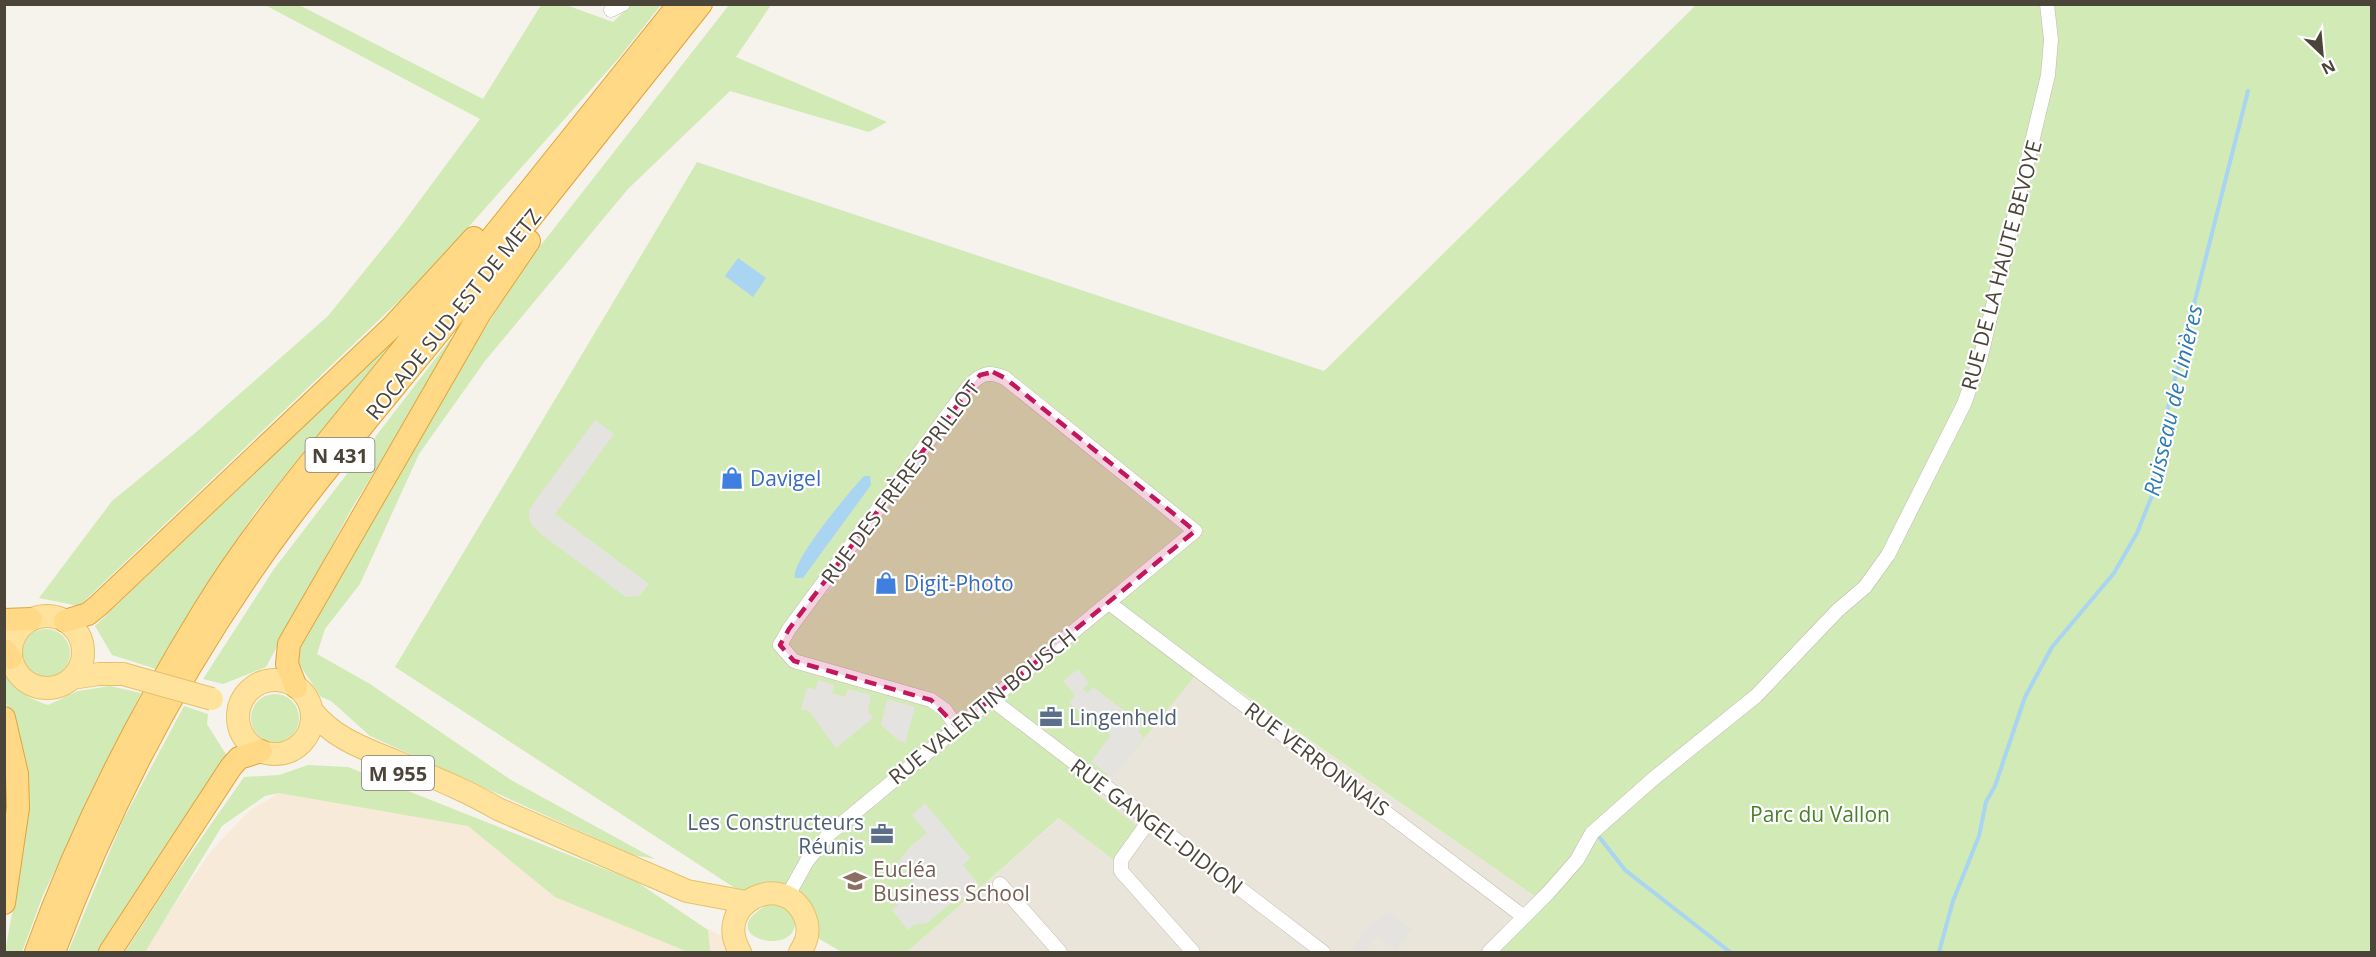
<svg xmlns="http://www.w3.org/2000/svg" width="2376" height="957" font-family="'Open Sans',sans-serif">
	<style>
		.residential { fill: #eae5da }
		.commercial { fill: #f7ead8 }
		.green { fill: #d2eab5 }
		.parking { fill: #e5e3e0 }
		.water { fill: #a9d4f2 }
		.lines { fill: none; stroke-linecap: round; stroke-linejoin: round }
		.stream { stroke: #a9d4f2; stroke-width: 4 }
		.minor-casing { stroke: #c2bbae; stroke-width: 15 }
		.primary-casing { stroke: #e6c16a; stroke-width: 24 }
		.trunk-casing { stroke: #e0a43c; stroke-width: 24 }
		.minor { stroke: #fff; stroke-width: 14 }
		.primary { stroke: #ffe39c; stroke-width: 22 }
		.trunk { stroke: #ffd985; stroke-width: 22 }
		.primary-bridge-casing { stroke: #e6c16a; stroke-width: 24; stroke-linecap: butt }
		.primary-bridge { stroke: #ffe39c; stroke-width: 22 }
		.marked { fill: #c2185b; fill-opacity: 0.2; stroke: #c2185b; stroke-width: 4.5; stroke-dasharray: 12 8; stroke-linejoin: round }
		.labels { text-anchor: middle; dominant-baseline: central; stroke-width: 4.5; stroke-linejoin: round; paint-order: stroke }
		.shield { fill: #fff; stroke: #817c74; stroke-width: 1.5 }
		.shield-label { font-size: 20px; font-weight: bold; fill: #4b4439 }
		.street-label { font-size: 21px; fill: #4b4439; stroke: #fff }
		.shop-label { font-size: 21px; fill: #366cbe; stroke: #fff; text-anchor: start }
		.service-label { font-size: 21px; fill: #4e5e75; stroke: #fff; text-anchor: start }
		.park-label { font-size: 21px; fill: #4a7f2a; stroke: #fff }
		.education-label { font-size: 21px; fill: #785e54; stroke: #fff; text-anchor: start }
		.water-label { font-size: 22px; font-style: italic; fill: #2e7ab2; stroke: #fff }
	</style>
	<rect width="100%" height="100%" fill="#f6f3ec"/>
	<!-- residential -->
	<path class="residential" d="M1202,666L1536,897L1496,952H907L1128,758Z"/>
	<!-- commercial -->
	<path class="commercial" d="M279,793L495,825L755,952H143L210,852L250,810Z"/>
	<!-- green -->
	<path class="green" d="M265,5H299L483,99L541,5H566L613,22L631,5H661L618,59L424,277L79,606L39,598L112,501L194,434L328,316L400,227L480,119Z
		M729,5H771L736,57L887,122L869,132L730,91L628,189L485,361L419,454L360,584L325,629L317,654L370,684L511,780L655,859L633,855L370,736L331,701L321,697L295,658L438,404L523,268Z
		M1696,5H2371V952H1496L1536,897L1203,666L1128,758L1091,790L1137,826V830L1114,860L1059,818L907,952H842L795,925C791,957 715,936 764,907L395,667L697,162L1324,371Z
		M396,333L399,336L256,511L195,604L156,669L112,655L95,626L337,394Z
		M452,337L456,339L352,508L266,667L223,684L203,679L274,569Z
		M22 653a24 24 0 1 1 48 0a24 24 0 1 1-48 0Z
		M4,671C13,692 29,698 48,705L78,691L110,686L141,693L43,895L22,952H5L25,842L26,799L11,714L5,701Z
		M251 718a24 24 0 1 1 48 0a24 24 0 1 1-48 0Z
		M184,706L208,714L207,724L227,756L102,952H68L123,820Z
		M308,765L348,767L637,882L708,930L710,951L688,952L555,897L468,826L279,793L265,796L222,826L145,952H125L172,880L244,777L279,775Z"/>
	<!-- parking -->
	<path class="parking" d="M595,420L614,434L555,514L649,584L639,596L626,597L542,535L531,524L529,517V511L535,501Z
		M872,526V534L828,593L821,595Z
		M1078,669L1089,683L1083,689L1085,691L1088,693L1093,687L1143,725L1138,731L1144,737L1113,778L1091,762L1111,735L1069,703L1075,695L1063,681Z
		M818,680L834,685L832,693L845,697L848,689L871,695L868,711L873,718L836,748L809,711L801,709L807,687L815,690Z
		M887,699L915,707L905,743L898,740L881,725Z
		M925,803L970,858L963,865L979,885L959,902L956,899L927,923L914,925L908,930L892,910L898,905L892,899L914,880L898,862L911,846L927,833L912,815Z
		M1387,911L1412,929L1396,950L1377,937L1365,952H1358L1352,948L1373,920L1377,923Z"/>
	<!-- water -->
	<path class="water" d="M738,258L766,278L753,297L725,276Z
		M864,476H870L871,485L803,578H795C790,562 850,491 864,476Z"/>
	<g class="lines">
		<!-- stream -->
		<path class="stream" d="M1600,838L1625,870L1730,952
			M1939,952L1953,901L1979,836L1986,802L1995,786L2025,697L2052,647L2114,573L2137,533L2153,493L2156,465L2170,399L2248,91"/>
		<!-- minor casing -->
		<g class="minor-casing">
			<path id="minor" d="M611,10L623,4
				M1109,603L1524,917
				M991,699L1323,952
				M1149,821L1121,860V871L1193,952
				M1000,884L1060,952
				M787,897L807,861L829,834L1195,531L1005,378C989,371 981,373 969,386L789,629L780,645L794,661L931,700L945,710L957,727
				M1489,952L1548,893L1577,860L1592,833L1653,779L1756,696L1838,610L1865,587L1888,555L1964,404L1980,360L2048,75L2051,40L2047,4"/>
		</g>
		<!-- primary casing -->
		<g class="primary-casing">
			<path id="primary" d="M11 652a36 36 0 1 1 72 0a36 36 0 1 1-72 0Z
				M72,678L99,674H123
				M238 717a37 37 0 1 1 74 0a37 37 0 1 1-74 0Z
				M312,711C334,739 366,749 397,762C432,777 466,790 498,809L687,891L746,902
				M740,952C711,903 785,868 805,917C810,929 807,942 800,952"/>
		</g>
		<!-- trunk casing -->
		<g class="trunk-casing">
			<path id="trunk" d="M4,620L31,619
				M65,621L88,614L99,605L393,326L474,238
				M4,650L11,658
				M296,687L287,664L289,644L480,313L529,241
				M4,718L17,774L18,808L4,903
				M36,952C79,833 137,719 204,610C258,522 328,442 393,361C488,242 584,124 679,4
				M54,952C112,797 191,649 291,516C340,451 393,389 444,326C530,219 615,112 701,4
				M110,952L231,767L239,758L261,751"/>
		</g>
		<!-- minor -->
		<use href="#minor" class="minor"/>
		<!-- primary -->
		<use href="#primary" class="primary"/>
		<!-- trunk -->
		<use href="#trunk" class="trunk"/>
		<!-- primary-bridge casing -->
		<g class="primary-bridge-casing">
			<path id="primary-bridge" d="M123,674L212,699"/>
		</g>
		<!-- primary-bridge -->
		<use href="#primary-bridge" class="primary-bridge"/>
	</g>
	<!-- marked area -->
	<path class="marked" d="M993,372L1005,378L1195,531L957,727L931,700L794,661L780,645L789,629L980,375Z"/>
	<!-- icons -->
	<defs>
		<g id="shop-bare" transform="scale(1.8)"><path d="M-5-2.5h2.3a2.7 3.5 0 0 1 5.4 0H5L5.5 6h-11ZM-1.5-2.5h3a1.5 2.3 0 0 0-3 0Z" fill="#3f7fe0" stroke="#fff" stroke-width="2.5" paint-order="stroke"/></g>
		<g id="office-bare" transform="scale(1.8)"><path d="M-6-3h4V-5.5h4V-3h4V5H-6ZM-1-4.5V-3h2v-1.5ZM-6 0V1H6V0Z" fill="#5c6f8a" stroke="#fff" stroke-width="2.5" paint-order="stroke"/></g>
		<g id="university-bare" transform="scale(1.8)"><path d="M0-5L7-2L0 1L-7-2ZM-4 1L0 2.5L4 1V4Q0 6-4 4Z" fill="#8d6e63" stroke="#fff" stroke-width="2.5" paint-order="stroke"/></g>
	</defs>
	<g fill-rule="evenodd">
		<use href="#shop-bare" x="732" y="478"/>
		<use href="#shop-bare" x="886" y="583"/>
		<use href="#office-bare" x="1051" y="717"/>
		<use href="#office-bare" x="882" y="834"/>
		<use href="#university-bare" x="855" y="881"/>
	</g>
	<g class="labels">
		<!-- shield labels -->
		<g class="shield">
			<rect x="305.5" y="438" width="69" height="34" rx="4.5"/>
			<rect x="362" y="756" width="72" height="34" rx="4.5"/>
		</g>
		<g class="shield-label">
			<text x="340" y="455">N 431</text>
			<text x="398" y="773">M 955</text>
		</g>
		<!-- street labels -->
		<g class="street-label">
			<text transform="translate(2001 265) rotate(-75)">RUE DE LA HAUTE BEVOYE</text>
			<text transform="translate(453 314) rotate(-51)">ROCADE SUD-EST DE METZ</text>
			<text transform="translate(900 482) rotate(-53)">RUE DES FRÈRES PRILLOT</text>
			<text transform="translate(982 706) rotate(-39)">RUE VALENTIN BOUSCH</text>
			<text transform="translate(1317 759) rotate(37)">RUE VERRONNAIS</text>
			<text transform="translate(1157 826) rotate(37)">RUE GANGEL-DIDION</text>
		</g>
		<!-- shop labels -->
		<g class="shop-label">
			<text x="750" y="478">Davigel</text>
			<text x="904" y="583">Digit-Photo</text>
		</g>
		<!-- service labels -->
		<g class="service-label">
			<text x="1069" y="717">Lingenheld</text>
			<text x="864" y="822" text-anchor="end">Les Constructeurs<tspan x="864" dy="24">Réunis</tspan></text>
		</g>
		<!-- park labels -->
		<g class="park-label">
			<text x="1820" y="814">Parc du Vallon</text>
		</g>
		<!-- education labels -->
		<g class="education-label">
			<text x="873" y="869">Eucléa<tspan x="873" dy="24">Business School</tspan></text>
		</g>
		<!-- water labels -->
		<g class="water-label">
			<text transform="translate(2172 400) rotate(-77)">Ruisseau de Linières</text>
		</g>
	</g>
	<!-- border -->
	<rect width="2376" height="957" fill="none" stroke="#4b4439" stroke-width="12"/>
	<!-- north arrow -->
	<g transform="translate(2322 54) rotate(154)" stroke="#ffffff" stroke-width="4.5" paint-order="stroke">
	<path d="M0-4.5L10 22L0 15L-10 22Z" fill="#4b4439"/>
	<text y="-9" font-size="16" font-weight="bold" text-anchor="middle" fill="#4b4439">N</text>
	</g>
</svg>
